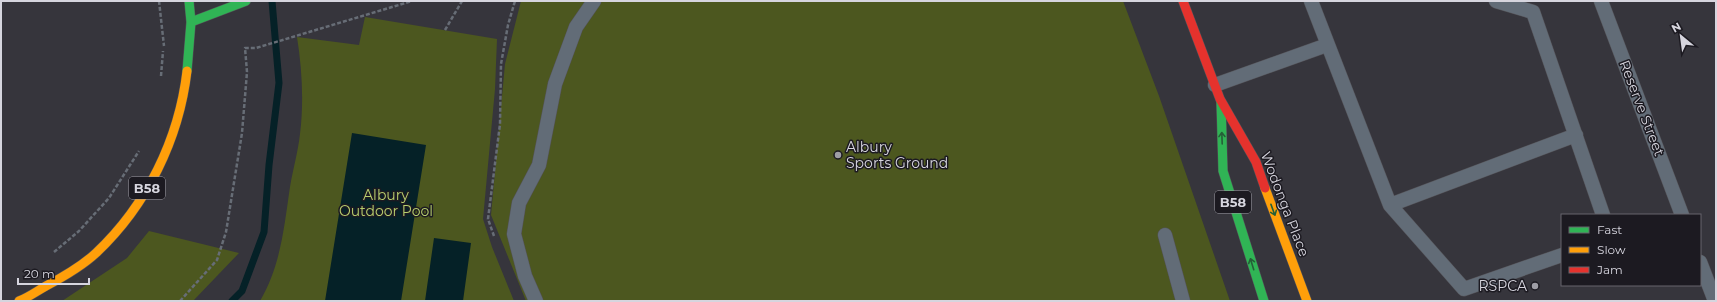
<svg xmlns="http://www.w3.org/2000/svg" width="1717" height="302" font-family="Montserrat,sans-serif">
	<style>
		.green { fill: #4c571f }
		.water { fill: #052127 }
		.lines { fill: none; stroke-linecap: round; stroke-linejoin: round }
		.stream { stroke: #052127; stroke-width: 7 }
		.lane-casing { stroke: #545358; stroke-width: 15 }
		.fast-casing { stroke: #545358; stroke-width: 10 }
		.slow-casing { stroke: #545358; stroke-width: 10 }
		.jam-casing { stroke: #545358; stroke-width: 10 }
		.path { stroke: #676d76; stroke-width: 2.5; stroke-dasharray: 4 2; stroke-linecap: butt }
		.lane { stroke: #626c77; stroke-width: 14 }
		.fast { stroke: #30b455; stroke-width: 9 }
		.slow { stroke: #ff9f0a; stroke-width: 9 }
		.jam { stroke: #e5322d; stroke-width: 9 }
		.oneway { stroke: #255f38 }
		.poi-dot { fill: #9e9da5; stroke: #1c1a21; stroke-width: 1.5 }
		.labels { text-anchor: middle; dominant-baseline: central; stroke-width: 3; stroke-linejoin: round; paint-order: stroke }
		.shield { fill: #1c1a21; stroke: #9e9da5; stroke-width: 1 }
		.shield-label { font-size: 13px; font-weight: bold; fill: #d6d5de }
		.street-label { font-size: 14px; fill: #d6d5de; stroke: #1c1a21 }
		.poi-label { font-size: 14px; fill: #d6d5de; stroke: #1c1a21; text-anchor: start }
		.park-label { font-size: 14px; fill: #b8cf6e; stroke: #1c1a21 }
	</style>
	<rect width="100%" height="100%" fill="#36353c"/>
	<!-- green -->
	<path class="green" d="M521,1H1123L1159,96L1230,301H526L491,215L505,64Z
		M365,17L497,39L495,89L483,219L492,247L514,301H260C281,265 284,227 290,187C293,169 298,152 300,134C304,102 302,68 297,37L359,45Z
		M149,231L239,253L193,301H62L127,258Z"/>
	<!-- water -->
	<path class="water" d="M352,133L426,145L401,301H325Z
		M434,238L471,243L463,301H425Z"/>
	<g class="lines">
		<!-- stream -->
		<path class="stream" d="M232,301L242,291L264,232L269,165L279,83L272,1"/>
		<!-- lane casing -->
		<g class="lane-casing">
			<path id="lane" d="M1311,1L1390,205L1464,289L1562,255
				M1496,1L1533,12L1603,215
				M1601,1L1682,215
				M1215,85L1327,45
				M1390,205L1576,135
				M1165,235L1183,301
				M1700,262L1715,301
				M536,301L525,276L514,234L519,203L539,165L555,84L576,27L594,1"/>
		</g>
		<!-- fast casing -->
		<g class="fast-casing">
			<path id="fast" d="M189,1L191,22
				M187,71L191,22L246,1
				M1221,102L1223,171L1264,301"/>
		</g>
		<!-- slow casing -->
		<g class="slow-casing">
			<path id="slow" d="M1265,188L1307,301
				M19,301C29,297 37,291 46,286C63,277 82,266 96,253C147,205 179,139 187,71"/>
		</g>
		<!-- jam casing -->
		<g class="jam-casing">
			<path id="jam" d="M1183,1L1220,99L1256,162L1265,188"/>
		</g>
		<!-- path -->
		<path class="path" d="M159,1L164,46
			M445,30L462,1
			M161,76L163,51
			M494,236L488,219L500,124L501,64L508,25L515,1
			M54,252L79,231L109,198L139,151
			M180,301L217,260L226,232L242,133L247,72L245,48H256L412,1"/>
		<!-- lane -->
		<use href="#lane" class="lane"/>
		<!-- fast -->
		<use href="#fast" class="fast"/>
		<!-- slow -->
		<use href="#slow" class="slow"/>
		<!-- jam -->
		<use href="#jam" class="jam"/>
	</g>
	<!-- one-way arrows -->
	<defs><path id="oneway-shaft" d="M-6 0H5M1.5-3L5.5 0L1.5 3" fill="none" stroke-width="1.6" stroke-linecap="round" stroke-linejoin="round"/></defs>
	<g class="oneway">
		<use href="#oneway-shaft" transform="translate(1222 138) rotate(-92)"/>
		<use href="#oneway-shaft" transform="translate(1273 210) rotate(70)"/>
		<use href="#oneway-shaft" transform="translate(1252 264) rotate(-107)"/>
	</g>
	<!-- markers -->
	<g class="poi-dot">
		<circle cx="838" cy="155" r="4"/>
		<circle cx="1535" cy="286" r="4"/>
	</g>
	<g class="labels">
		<!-- shield labels -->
		<g class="shield">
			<rect x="129" y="177" width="36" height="22" rx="3"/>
			<rect x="1215" y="191" width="36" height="22" rx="3"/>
		</g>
		<g class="shield-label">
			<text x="147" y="188">B58</text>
			<text x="1233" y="202">B58</text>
		</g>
		<!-- street labels -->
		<g class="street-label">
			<text transform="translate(1642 108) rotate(69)">Reserve Street</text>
			<text transform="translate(1285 204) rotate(69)">Wodonga Place</text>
		</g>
		<!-- poi labels -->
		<g class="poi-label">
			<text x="846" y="147">Albury<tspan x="846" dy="16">Sports Ground</tspan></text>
			<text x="1527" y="286" text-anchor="end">RSPCA</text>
		</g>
		<!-- park labels -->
		<g class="park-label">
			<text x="386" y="195">Albury<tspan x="386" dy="16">Outdoor Pool</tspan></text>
		</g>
	</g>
	<!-- border -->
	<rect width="1717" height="302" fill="none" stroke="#d6d5de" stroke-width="4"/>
	<!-- legend -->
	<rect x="1561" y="214" width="140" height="72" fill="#1c1a21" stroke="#66656d"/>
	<rect x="1569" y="227" width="20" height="6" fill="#30b455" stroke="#66656d"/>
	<text x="1597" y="234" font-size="12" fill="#d6d5de">Fast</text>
	<rect x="1569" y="247" width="20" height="6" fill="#ff9f0a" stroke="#66656d"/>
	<text x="1597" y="254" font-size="12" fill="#d6d5de">Slow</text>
	<rect x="1569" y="267" width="20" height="6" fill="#e5322d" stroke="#66656d"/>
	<text x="1597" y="274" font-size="12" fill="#d6d5de">Jam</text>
	<!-- north arrow -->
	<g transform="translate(1681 36) rotate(331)" stroke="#1c1a21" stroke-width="3" paint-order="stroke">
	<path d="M0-3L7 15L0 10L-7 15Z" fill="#d6d5de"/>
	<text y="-6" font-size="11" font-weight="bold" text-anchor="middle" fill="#d6d5de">N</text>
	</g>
	<!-- scale -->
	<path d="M18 278v6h71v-6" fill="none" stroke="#d6d5de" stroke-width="2"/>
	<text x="24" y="278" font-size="12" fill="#d6d5de" stroke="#1c1a21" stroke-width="3" paint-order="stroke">20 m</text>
</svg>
